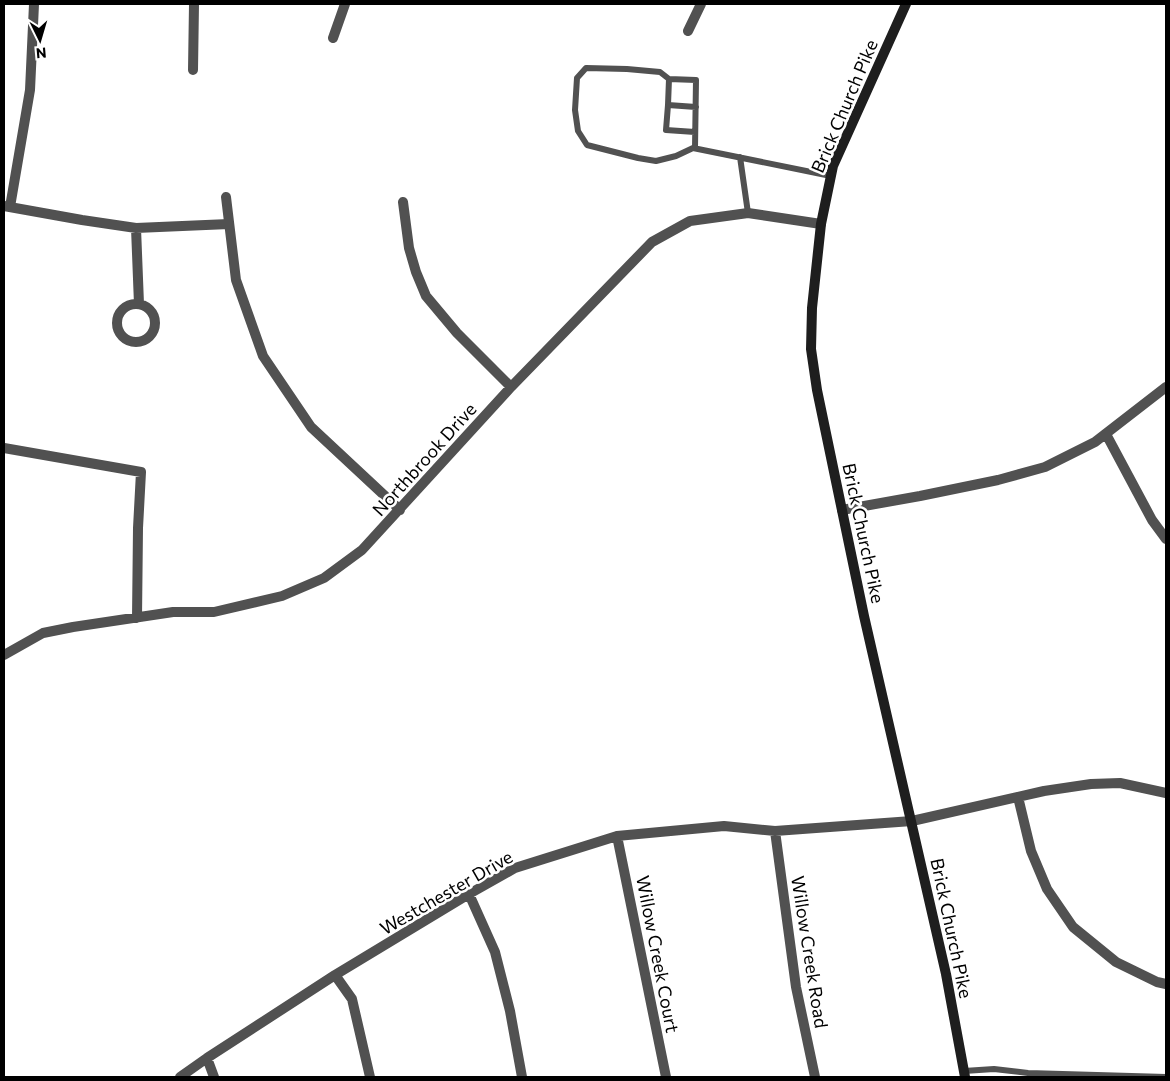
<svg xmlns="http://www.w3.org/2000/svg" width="1170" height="1081" font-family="Commissioner,sans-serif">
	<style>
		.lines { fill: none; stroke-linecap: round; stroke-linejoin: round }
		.service { stroke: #515151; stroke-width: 6 }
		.minor { stroke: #515151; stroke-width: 10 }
		.secondary { stroke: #1e1e1e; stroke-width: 10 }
		.labels { text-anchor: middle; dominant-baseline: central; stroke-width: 5; stroke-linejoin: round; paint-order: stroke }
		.street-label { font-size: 18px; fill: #000; stroke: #fff }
	</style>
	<rect width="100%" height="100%" fill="#fff"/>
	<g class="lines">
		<!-- service -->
		<path class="service" d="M669,79L660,72L627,69L586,68L577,78L575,110L578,131L587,145L638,158L656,161L676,156L693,148L831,176
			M668,105L669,79L696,80L695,148
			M695,132L666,130L668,105L696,107
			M740,157L748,213
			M964,1071L994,1069L1028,1073L1166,1077"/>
		<!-- minor -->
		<path class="minor" d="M688,31L701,4
			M333,38L345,4
			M193,70L194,4
			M226,197L236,280L263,356L311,427L400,510
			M403,202L409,248L416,272L426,296L457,333L511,387
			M4,206L82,220L136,228L229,224
			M10,207L30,90L34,4
			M136,228L139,304
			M117 323a19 19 0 1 1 38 0a19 19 0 1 1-38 0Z
			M1106,434L1152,520L1166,539
			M4,448L141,472L138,528L137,618
			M842,510L920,496L998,480L1045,467L1095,442L1166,387
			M4,655L43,633L73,627L173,612H214L282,596L324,578L362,550L511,387L652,242L690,221L748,213L821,224
			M1018,797L1031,851L1047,889L1073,927L1116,962L1157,982L1166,984
			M775,831L796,987L815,1077
			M617,836L666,1077
			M469,894L495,952L510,1011L522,1077
			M335,975L352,999L370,1077
			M207,1058L214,1077
			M180,1077L207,1058L335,975L469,894L515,868L617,836L724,826L775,831L912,821L1044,791L1091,784L1120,783L1166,793"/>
		<!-- secondary -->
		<path class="secondary" d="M906,4L833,166L821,224L812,308L811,349L817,390L864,616L946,974L965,1077"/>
	</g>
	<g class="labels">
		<!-- street labels -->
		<g class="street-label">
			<text transform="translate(844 106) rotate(-67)">Brick Church Pike</text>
			<text transform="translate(424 459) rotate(-48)">Northbrook Drive</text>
			<text transform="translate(864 533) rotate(78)">Brick Church Pike</text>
			<text transform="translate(446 892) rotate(-30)">Westchester Drive</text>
			<text transform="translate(952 928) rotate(78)">Brick Church Pike</text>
			<text transform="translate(810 952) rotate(81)">Willow Creek Road</text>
			<text transform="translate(658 954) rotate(79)">Willow Creek Court</text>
		</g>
	</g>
	<!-- border -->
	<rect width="1170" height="1081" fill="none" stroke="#000000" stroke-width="10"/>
	<!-- north arrow -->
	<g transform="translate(40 40) rotate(175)" stroke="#ffffff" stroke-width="4" paint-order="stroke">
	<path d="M0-4L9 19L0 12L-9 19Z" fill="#000000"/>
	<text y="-8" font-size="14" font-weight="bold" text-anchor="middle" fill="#000000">N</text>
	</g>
</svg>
